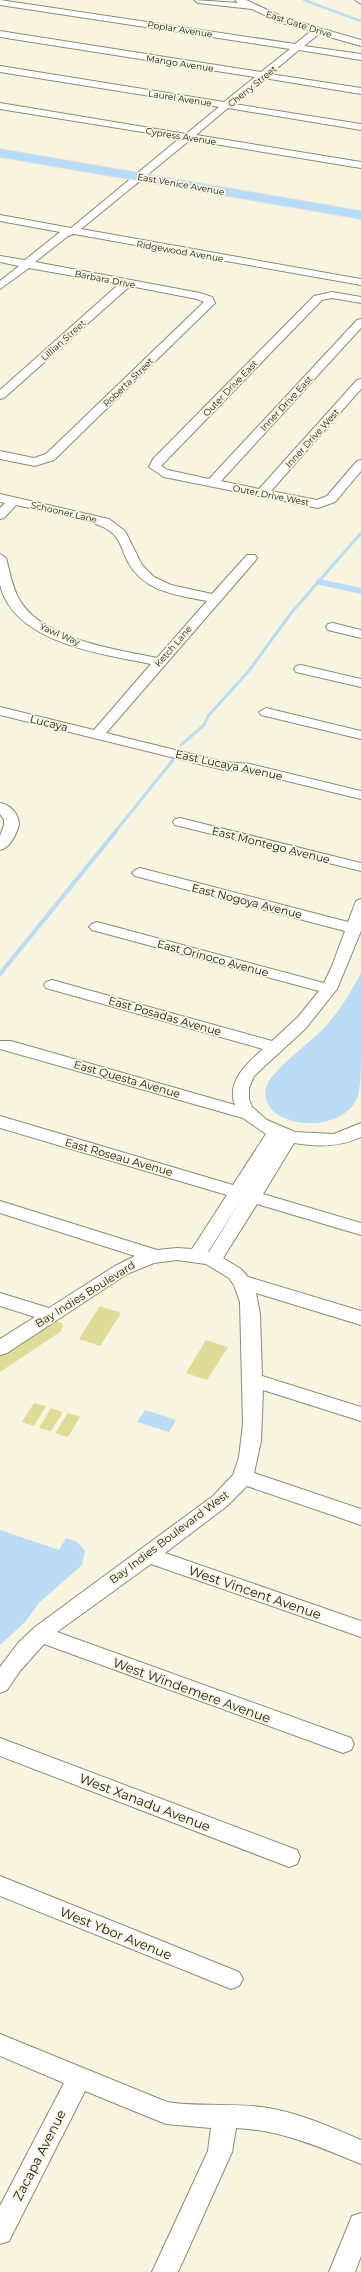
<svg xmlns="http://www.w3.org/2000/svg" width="361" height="2272" font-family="Montserrat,sans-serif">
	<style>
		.green { fill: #e0db96 }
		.water { fill: #bcdbf4 }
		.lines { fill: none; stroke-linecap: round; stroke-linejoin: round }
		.stream-far2 { stroke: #bcdbf4; stroke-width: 2.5 }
		.stream-far1 { stroke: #bcdbf4; stroke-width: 3 }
		.stream { stroke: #bcdbf4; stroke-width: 4 }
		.canal { fill: #bcdbf4; fill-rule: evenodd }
		.minor-casing { stroke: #8c8b77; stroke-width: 2 }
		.major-casing { stroke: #e4e4e3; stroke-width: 2 }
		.minor { fill: #fff; fill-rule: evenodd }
		.major { fill: #b8dcf8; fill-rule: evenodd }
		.labels { text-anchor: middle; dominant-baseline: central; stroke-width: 3.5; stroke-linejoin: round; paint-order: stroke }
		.far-street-label { font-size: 9px; fill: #212119; stroke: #f7f5df }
		.street-label { font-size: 11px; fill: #212119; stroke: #f7f5df }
		.near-street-label { font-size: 13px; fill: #212119; stroke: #f7f5df }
	</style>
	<rect width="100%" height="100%" fill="#f7f5df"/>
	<!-- green -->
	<path class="green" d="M100,1306L121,1313L100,1346L79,1339Z
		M56,1321L62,1323L63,1326L60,1332L0,1372V1356Z
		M206,1340L228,1347L207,1380L186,1373Z
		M34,1403L46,1406L34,1426L22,1422Z
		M51,1408L63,1412L51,1431L39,1428Z
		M68,1413L80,1417L68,1437L55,1433Z"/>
	<!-- water -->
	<path class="water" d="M361,973C361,999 361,1025 361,1051C361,1066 361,1082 358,1096C343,1138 257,1128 266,1088C270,1071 311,1042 324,1028C339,1012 351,992 361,973Z
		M145,1410L176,1420L169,1432L137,1422Z
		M0,1530L59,1550L66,1538L77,1542L85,1551L82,1565L40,1602L25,1622L0,1645Z"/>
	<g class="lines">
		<!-- stream-far2 -->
		<path class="stream-far2" d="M304,0L361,21"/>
		<!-- stream-far1 -->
		<path class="stream-far1" d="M181,745L204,725L208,716L248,672L292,612L361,533
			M115,832L173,760"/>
		<!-- stream -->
		<path class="stream" d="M0,974L116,831"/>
		<!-- canal -->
		<path class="canal" d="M320,579L361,588V594L316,584V580Z"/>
		<!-- minor casing -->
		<g class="minor-casing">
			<path id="minor" d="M0,0L295,44L311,31L279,22L252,9L198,3L194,0L238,3L235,0H246L285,18L361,40V46L319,34L304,46L361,54V60L299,50L270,74L361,88V94L264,78L234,104L361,124V130L228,108L196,135L361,162V168L190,140L81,229L361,279V285L74,234L68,236L35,262L200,293L212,297L215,303L54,460L35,466L0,459V451L34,458L46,454L204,302L197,299L130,286L4,398L0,399V390L119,284L29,268L0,289V281L19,266L0,262V256L25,260L60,232L0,221V215L71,228L180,138L0,109V103L186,134L219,107L0,72V66L224,102L255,77L0,37V31L261,72L290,49L0,5Z
				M355,0H361V4Z
				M332,292L361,297V303L332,298L322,300L161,466L168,470L209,479L357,320L361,319V328L221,481L259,489L357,380L361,379V389L271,491L317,500L327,496L357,461L361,460V471L335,502L318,508L164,477L149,467L153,459L314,296Z
				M0,494L109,519L125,531L142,565L154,577L171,585L212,594L247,555H255L257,558L255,561L106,733L224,762L250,764L361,791V799L250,772L224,770L0,715V707L94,730L151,664C102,654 14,643 0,585C0,575 0,564 0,554L6,558C10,572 12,587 19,599C42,640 116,649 157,658L207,601C177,595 144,592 128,562C122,551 121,539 110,531C95,519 38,510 16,505L4,518L0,519V508L5,503L0,502Z
				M333,623L361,630V638L328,630L326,627L328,624Z
				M301,665L361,679V687L296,672L294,669L296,666Z
				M266,708L361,731V739L261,715L259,712Z
				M0,803C11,805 19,814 19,825C16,835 10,848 0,850V836L4,825V820L0,814Z
				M180,818L361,863V871L175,825L173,822L175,819Z
				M140,868L348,922L356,901L361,899V931L337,989L306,1028L254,1076L249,1088V1099L252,1107L267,1120L295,1132L334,1134L361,1123V1137C340,1147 317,1147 294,1143L263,1194L361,1223V1235L257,1204L223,1258L241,1269L248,1277L361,1311V1325L256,1293L260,1314L262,1376L361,1407V1421L263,1390L261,1441L254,1473L361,1509V1525L247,1486L227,1506L165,1553L361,1621V1637L151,1564L57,1632L351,1738L354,1744L351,1750L343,1753L44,1644L20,1671L7,1690L0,1693V1667L19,1642L35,1627L213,1496L233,1475L239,1457L243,1424L240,1302L234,1285L229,1278L206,1264L177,1260L154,1263L127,1274L7,1353L0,1355V1339L35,1317L0,1306V1293L49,1308L115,1266L135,1256L0,1213V1201L157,1250L177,1248L192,1249L227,1195L0,1128V1116L233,1185L266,1134L243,1118L0,1049V1041H11L235,1105C226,1082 247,1063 263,1049L46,988L44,985L46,982L52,980L272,1041L298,1017L319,991L92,930L89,927L92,924L97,922L324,983L332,966L345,931L135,876L132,873L135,870ZM241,1200L209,1252H208Z
				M0,1738L297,1850L300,1857L297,1864L289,1867L0,1756Z
				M0,1876L239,1972L243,1979L239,1986L231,1989L0,1896Z
				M0,2034L167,2102C198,2107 230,2103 262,2107C297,2112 329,2126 361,2140V2164C319,2147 282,2130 236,2128L232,2152L178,2272H152L208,2151L211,2128L166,2124L85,2091L9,2241L0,2244V2206L64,2083L0,2056Z
				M361,2213V2256L355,2272H329L352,2216Z"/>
		</g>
		<!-- major casing -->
		<g class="major-casing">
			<path id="major" d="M0,149L361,211V219L0,157Z"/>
		</g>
		<!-- minor -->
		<use href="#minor" class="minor"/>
		<!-- major -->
		<use href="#major" class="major"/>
	</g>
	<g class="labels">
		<!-- far-street labels -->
		<g class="far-street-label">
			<text transform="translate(299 24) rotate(18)">East Gate Drive</text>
			<text transform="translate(180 29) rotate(9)">Poplar Avenue</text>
			<text transform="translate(180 63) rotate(9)">Mango Avenue</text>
			<text transform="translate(252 86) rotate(-39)">Cherry Street</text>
			<text transform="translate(180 98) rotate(9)">Laurel Avenue</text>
			<text transform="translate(181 136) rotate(9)">Cypress Avenue</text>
			<text transform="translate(181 184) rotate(10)">East Venice Avenue</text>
			<text transform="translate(180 251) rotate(10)">Ridgewood Avenue</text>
			<text transform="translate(105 279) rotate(11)">Barbara Drive</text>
			<text transform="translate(63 340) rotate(-42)">Lillian Street</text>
			<text transform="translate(128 382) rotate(-44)">Roberta Street</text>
			<text transform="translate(230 388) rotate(-46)">Outer Drive East</text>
			<text transform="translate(286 403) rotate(-47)">Inner Drive East</text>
			<text transform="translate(312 438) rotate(-48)">Inner Drive West</text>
			<text transform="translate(271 495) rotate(11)">Outer Drive West</text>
			<text transform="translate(64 512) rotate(13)">Schooner Lane</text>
			<text transform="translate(60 634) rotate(23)">Yawl Way</text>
			<text transform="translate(173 646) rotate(-49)">Ketch Lane</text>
		</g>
		<!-- street labels -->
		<g class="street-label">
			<text transform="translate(49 723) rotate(14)">Lucaya</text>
			<text transform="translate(229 765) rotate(12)">East Lucaya Avenue</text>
			<text transform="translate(271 845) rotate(14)">East Montego Avenue</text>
			<text transform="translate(247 901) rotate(14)">East Nogoya Avenue</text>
			<text transform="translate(213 958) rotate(15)">East Orinoco Avenue</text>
			<text transform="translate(165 1016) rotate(16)">East Posadas Avenue</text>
			<text transform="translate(127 1079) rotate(16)">East Questa Avenue</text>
			<text transform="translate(119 1157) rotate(16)">East Roseau Avenue</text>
			<text transform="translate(85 1294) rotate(-32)">Bay Indies Boulevard</text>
			<text transform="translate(169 1537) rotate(-37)">Bay Indies Boulevard West</text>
		</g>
		<!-- near-street labels -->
		<g class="near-street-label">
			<text transform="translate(255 1592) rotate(19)">West Vincent Avenue</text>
			<text transform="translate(192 1690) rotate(20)">West Windemere Avenue</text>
			<text transform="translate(145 1802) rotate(21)">West Xanadu Avenue</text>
			<text transform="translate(116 1933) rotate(22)">West Ybor Avenue</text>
			<text transform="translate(39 2155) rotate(-63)">Zacapa Avenue</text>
		</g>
	</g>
</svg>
